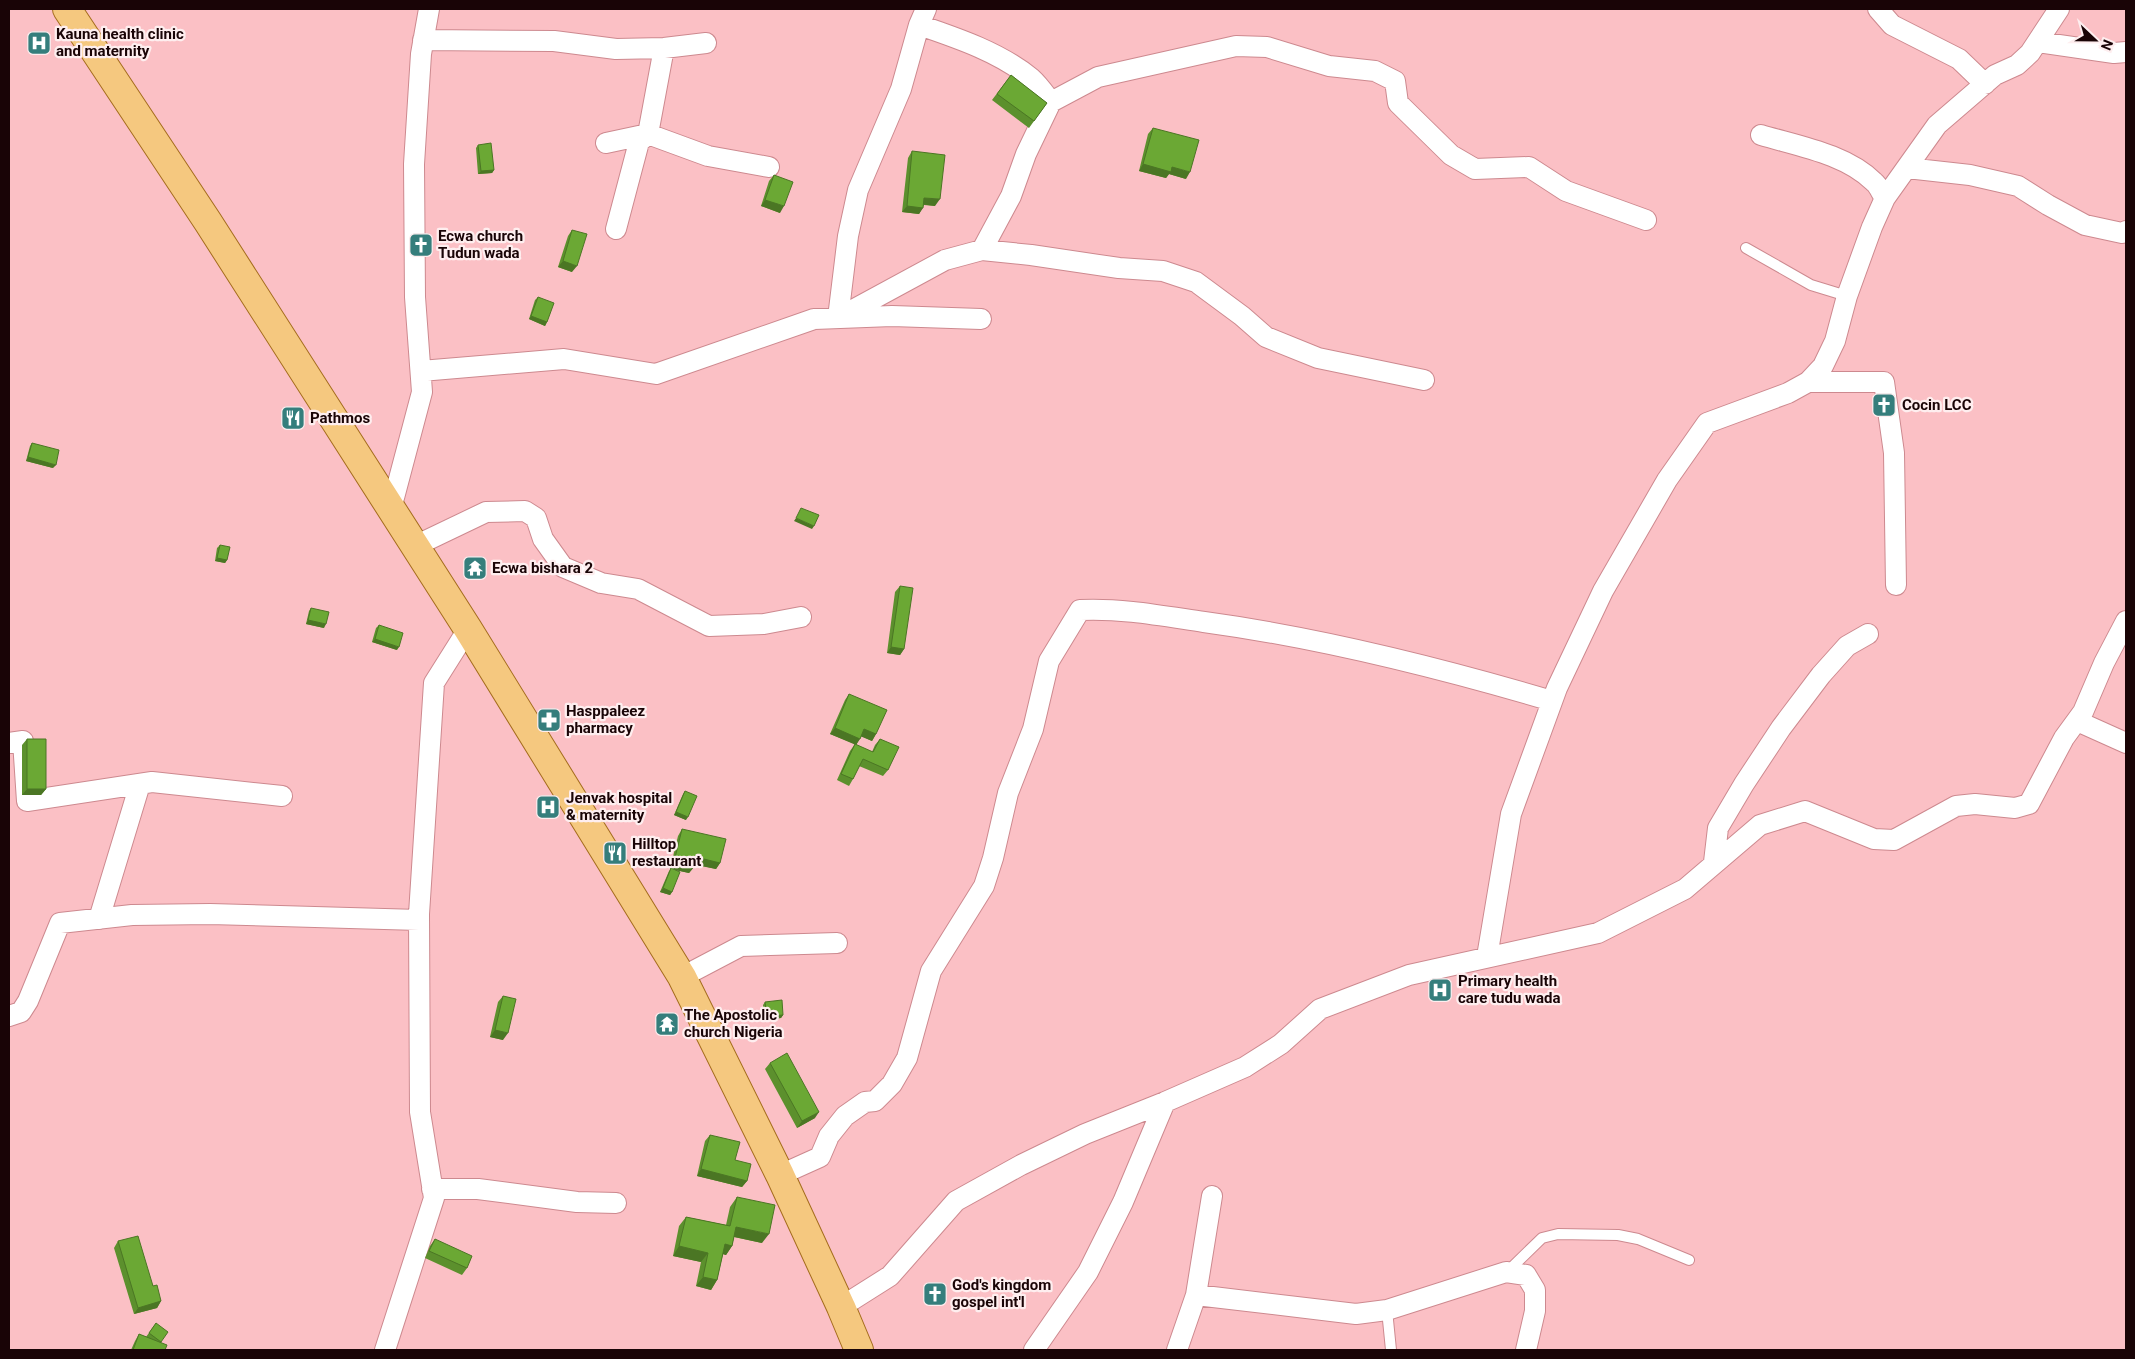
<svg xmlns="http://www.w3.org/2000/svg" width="2135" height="1359" font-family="Roboto,sans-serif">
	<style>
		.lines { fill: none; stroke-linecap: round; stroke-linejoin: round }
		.service-casing { stroke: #cd898f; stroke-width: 12 }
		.minor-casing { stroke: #cd898f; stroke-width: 22 }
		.primary-casing { stroke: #a46c1d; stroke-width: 30 }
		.service { stroke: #fff; stroke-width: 10 }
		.minor { stroke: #fff; stroke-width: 20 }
		.primary { stroke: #f5c87f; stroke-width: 28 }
		.wall { fill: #5c902d }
		.shaded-wall { fill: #4b7624 }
		.building { fill: #6ba834; stroke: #4b7624 }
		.labels { text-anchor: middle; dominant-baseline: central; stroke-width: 4.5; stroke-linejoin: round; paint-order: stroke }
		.poi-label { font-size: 15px; font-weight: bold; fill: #190406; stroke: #feeeef; text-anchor: start }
	</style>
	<rect width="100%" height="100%" fill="#fbc0c5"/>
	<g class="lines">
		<!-- service casing -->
		<g class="service-casing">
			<path id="service" d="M1746,248L1811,285L1847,296
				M1507,1272L1542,1238L1558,1234L1618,1235L1638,1239L1689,1260
				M1387,1310L1391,1350"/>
		</g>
		<!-- minor casing -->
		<g class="minor-casing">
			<path id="minor" d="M1878,9L1892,25L1959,59L1985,84
				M919,25C957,38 999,52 1031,78C1039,85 1045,94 1051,102
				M423,40L554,41L616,49L664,48L706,43
				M2038,42L2114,53L2126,52
				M1761,135C1798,146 1846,154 1874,182C1879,186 1881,193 1885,198
				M606,143L648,134L708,156L769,167
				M1907,168L1970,175L2018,186L2048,205L2085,225L2122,233L2126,231
				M616,229L639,142L648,134L664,48
				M982,250L1011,196L1026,154L1051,102L1098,77L1236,46L1267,47L1329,66L1375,71L1395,81L1398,103L1451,155L1475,169L1529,167L1566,191L1646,220
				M838,318L945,260L982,250L1031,255L1119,268L1163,271L1196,282L1242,316L1266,337L1318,358L1424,380
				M838,318L848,236L858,190L901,89L919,25L926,9
				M421,371L564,359L656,374L814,319L892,316L981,319
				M1808,382H1884L1894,453L1896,585
				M391,509L422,392L415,297L414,164L421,54L429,9
				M415,546L486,512L525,511L536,518L543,539L563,567L601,583L638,589L709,626L764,624L801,617
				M2077,721L2126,743
				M9,743L23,741L27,801L152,782L282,796
				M1714,862L1718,828L1744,784L1781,728L1821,675L1847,646L1868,634
				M99,919L140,784
				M1487,957L1511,814L1557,688L1603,591L1667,480L1707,423L1788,393L1808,382L1823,366L1835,341L1847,296L1872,227L1885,198L1937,125L1995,75L2017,65L2030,53L2059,9
				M682,977L741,946L837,943
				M9,1016L21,1012L28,1001L60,923L132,915L210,914L419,920
				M780,1175L820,1157L829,1136L845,1116L865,1102L875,1101L892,1084L907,1058L931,971L984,886L993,858L1008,793L1033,729L1049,661L1080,610C1122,608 1163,616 1204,622C1322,638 1437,667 1552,701
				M432,1189H478L577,1202L616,1203
				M1196,1295L1356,1314L1387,1310L1506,1272L1526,1275L1535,1290V1311L1526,1350
				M841,1307L890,1276L956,1201L1021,1165L1085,1134L1165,1102
				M385,1350L434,1198L420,1112L419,914L434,683L468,629
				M1034,1350L1088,1272L1123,1202L1165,1102L1245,1067L1281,1044L1320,1009L1409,975L1598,933L1685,889L1760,825L1805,811L1874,839L1894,840L1956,806L1975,804L2015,808L2029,804L2064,738L2083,712L2104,663L2126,621
				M1177,1350L1196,1295L1212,1196"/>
		</g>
		<!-- primary casing -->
		<g class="primary-casing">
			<path id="primary" d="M67,9L208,222L468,629L682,977L780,1175L841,1307L859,1350"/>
		</g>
		<!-- service -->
		<use href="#service" class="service"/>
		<!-- minor -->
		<use href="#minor" class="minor"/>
		<!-- primary -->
		<use href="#primary" class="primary"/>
	</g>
	<!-- wall -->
	<path class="wall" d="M1011,75L1047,103L1029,128L992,100Z
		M1153,128L1186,179L1169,174L1166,178L1139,171L1148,134Z
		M478,145L494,170L492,173L478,174L476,148Z
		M912,151L935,206L924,205L919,214L902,212L908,158Z
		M774,175L780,213L761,206L769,181Z
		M572,230V272L558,267L568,236Z
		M538,297L547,322L545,326L529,319L535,300Z
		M32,443L53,468L26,461L30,446Z
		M220,545L227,560L225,563L215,561L217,548Z
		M900,586L904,649L900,655L887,653L895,592Z
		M311,608L324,628L306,624L309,611Z
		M379,625L397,650L372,642L376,628Z
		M849,694L876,734L872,741L861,736L856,745L872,752L875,745L880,739L888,770L883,776L859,766L853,779L849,786L837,780L850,751L855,744L830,734L845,700Z
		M27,739L46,789L41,795H22V745Z
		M685,791L686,820L674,815L683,794Z
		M682,829L720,863L716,869L694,864V867L689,873L676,870L672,892L670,895L660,892L669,871L671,869H670L678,836Z
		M503,996V1040L490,1037L498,1002Z
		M765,1002L783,1015L781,1018L764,1020L763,1005Z
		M770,1063L815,1118L797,1128L765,1069Z
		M710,1135L735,1160L747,1181L742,1187L697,1176L705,1141Z
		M737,1197L762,1243L734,1237L732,1246L726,1255L723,1254L717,1280L711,1290L696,1286L701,1262L673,1256L679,1226L686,1217L726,1225L730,1207Z
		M435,1239L467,1268L462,1275L425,1258L430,1246Z
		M118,1241L153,1286L161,1301L157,1308L134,1314L114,1248Z
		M156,1323L161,1342L165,1350H131L135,1341L139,1334L148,1338L146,1337Z"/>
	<!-- shaded-wall -->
	<path class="shaded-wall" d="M1143,164L1172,167L1190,172L1186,179L1169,174L1166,178L1139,171Z
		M494,170L492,173L478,174L481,171Z
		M924,198L940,199L935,206L920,204Z
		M765,200L784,206L780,213L761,206Z
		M907,206L923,208L919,214L902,212Z
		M563,261L577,266L572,272L558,267Z
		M531,316L547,322L545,326L529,319Z
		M28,457L56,465L53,468L26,461Z
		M796,518L814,526L812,529L794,521Z
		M217,558L227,560L225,563L215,561Z
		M308,620L326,624L324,628L306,624Z
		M375,639L399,647L397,650L372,642Z
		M891,647L904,649L900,655L887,653Z
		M835,728L860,739L856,745L830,734Z
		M864,729L876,734L872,741L860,736Z
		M27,789H46L41,795H22Z
		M676,812L688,817L686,820L674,815Z
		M696,857L720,863L716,869L691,864Z
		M674,862L694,867L689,873L670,869Z
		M663,888L672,892L670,895L660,892Z
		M783,1015L781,1018L764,1020L767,1016Z
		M495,1030L508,1033L503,1040L490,1037Z
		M819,1112L815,1118L797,1128L802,1121Z
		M701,1169L747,1181L742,1187L697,1176Z
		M736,1227L769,1234L762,1243L730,1236Z
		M725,1244L732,1246L726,1255L719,1253Z
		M679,1246L708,1253L701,1262L673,1256Z
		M703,1277L717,1280L711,1290L696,1286Z
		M161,1301L157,1308L134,1314L138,1308Z"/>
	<!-- building -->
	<path class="building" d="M1011,75L1047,103L1034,121L997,94Z
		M1153,128L1199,140L1190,172L1172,167L1171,172L1143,164Z
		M491,143L494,170L481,171L478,145Z
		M912,151L945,155L940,199L924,198L923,208L907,206Z
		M774,175L793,182L784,206L765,200Z
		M572,230L587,234L577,266L563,261Z
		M538,297L554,303L547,322L531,316Z
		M32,443L59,450L56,465L28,457Z
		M801,508L819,515L814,526L796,518Z
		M220,545L230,547L227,560L217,558Z
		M900,586L913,588L904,649L891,647Z
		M311,608L329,612L326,624L308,620Z
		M379,625L403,633L399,647L375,639Z
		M849,694L887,710L876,734L864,729L860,739L835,728Z
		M27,739H46V789H27Z
		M880,739L899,747L888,770L863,759L853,779L841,774L855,744L873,752Z
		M685,791L697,796L688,817L676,812Z
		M682,829L726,839L720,863L696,857L694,867L674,862Z
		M671,868L680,872L672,892L663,888Z
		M503,996L516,999L508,1033L495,1030Z
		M782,1000L783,1015L767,1016L765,1002Z
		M787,1053L819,1112L802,1121L770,1063Z
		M710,1135L740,1142L735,1160L751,1164L747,1181L701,1169Z
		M737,1197L775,1205L769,1234L736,1227L732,1246L725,1244L717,1280L703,1277L708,1253L679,1246L686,1217L730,1226Z
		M138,1236L153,1286L157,1285L161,1301L138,1308L118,1241Z
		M435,1239L472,1256L467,1268L429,1251Z
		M156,1323L168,1332L161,1342L149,1333Z
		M139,1334L167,1345L165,1350H133Z"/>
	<!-- icons -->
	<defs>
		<g id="hospital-square" transform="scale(1.25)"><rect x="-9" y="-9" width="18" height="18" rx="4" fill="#357e7c" stroke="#feeeef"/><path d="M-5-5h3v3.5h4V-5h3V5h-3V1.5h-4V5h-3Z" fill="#fff"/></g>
		<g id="church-square" transform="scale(1.25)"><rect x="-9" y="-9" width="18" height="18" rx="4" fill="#357e7c" stroke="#feeeef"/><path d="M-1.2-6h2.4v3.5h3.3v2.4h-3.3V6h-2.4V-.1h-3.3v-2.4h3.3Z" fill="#fff"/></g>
		<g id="restaurant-square" transform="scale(1.25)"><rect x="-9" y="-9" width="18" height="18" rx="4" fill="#357e7c" stroke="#feeeef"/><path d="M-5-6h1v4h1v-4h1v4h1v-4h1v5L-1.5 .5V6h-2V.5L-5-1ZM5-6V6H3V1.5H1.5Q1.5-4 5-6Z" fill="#fff"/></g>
		<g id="temple-square" transform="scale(1.25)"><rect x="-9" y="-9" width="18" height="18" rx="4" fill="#357e7c" stroke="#feeeef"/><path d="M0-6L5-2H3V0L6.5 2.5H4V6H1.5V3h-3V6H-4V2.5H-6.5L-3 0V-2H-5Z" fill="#fff"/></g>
		<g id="pharmacy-square" transform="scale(1.25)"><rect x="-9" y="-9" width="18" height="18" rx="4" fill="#357e7c" stroke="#feeeef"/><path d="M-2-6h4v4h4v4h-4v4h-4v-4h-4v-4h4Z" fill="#fff"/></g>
	</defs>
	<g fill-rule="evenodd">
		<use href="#hospital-square" x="39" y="43"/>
		<use href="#church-square" x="421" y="245"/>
		<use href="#church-square" x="1884" y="405"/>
		<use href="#restaurant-square" x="293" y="418"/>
		<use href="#temple-square" x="475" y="568"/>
		<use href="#pharmacy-square" x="549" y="720"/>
		<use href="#hospital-square" x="548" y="807"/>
		<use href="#restaurant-square" x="615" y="853"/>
		<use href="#hospital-square" x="1440" y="990"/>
		<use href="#temple-square" x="667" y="1024"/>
		<use href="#church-square" x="935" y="1294"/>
	</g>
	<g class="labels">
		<!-- poi labels -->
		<g class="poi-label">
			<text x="56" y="34">Kauna health clinic<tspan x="56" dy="17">and maternity</tspan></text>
			<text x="438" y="236">Ecwa church<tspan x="438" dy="17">Tudun wada</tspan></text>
			<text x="1902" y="405">Cocin LCC</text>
			<text x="310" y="418">Pathmos</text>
			<text x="492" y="568">Ecwa bishara 2</text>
			<text x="566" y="711">Hasppaleez<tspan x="566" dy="17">pharmacy</tspan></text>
			<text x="566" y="798">Jenvak hospital<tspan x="566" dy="17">&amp; maternity</tspan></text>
			<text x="632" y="844">Hilltop<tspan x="632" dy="17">restaurant</tspan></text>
			<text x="1458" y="981">Primary health<tspan x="1458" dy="17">care tudu wada</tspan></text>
			<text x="684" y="1015">The Apostolic<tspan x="684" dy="17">church Nigeria</tspan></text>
			<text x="952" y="1285">God's kingdom<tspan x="952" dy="17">gospel int'l</tspan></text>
		</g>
	</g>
	<!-- border -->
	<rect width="2135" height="1359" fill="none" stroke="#190406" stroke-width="20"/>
	<!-- north arrow -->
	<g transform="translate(2095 40) rotate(112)" stroke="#feeeef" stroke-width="4" paint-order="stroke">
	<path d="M0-4L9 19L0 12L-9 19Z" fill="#190406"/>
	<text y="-8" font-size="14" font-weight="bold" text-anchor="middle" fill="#190406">N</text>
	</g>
</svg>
